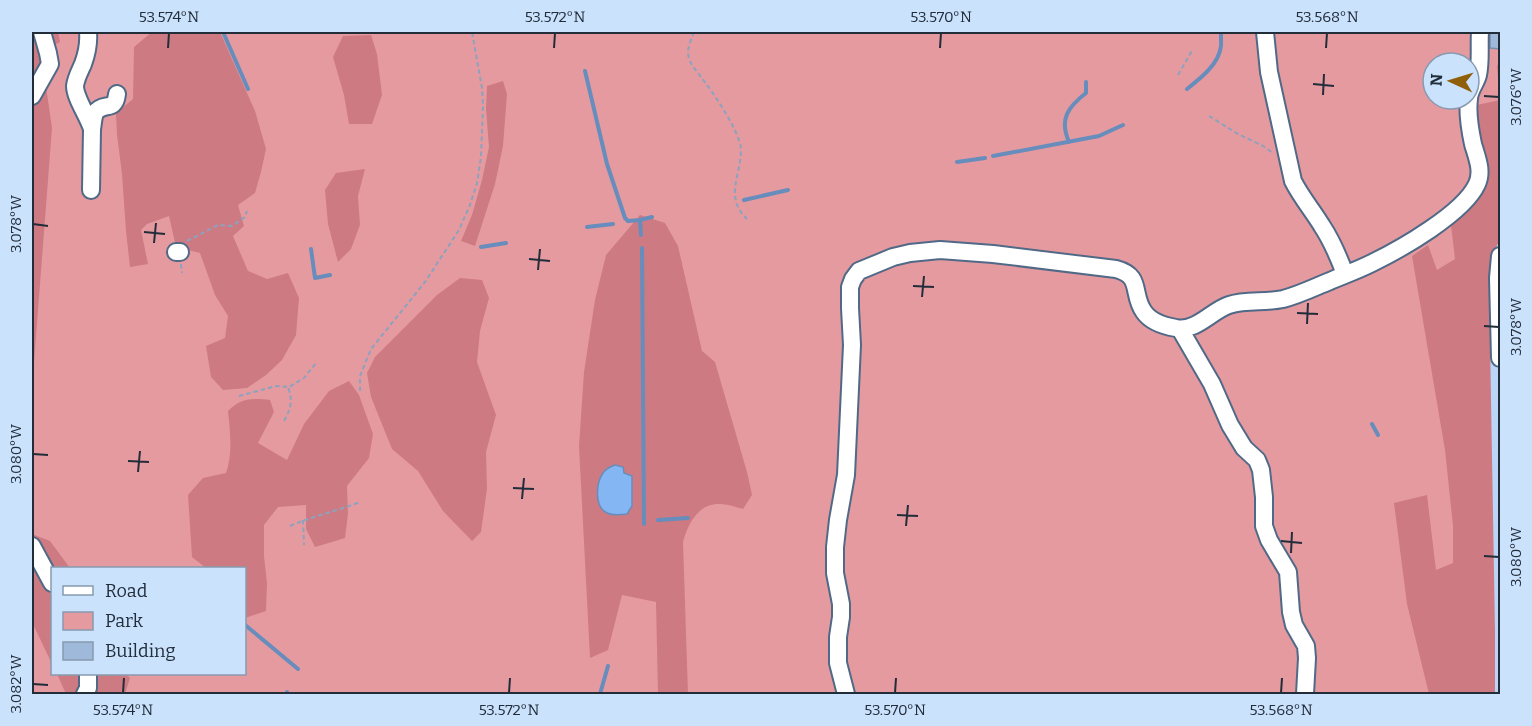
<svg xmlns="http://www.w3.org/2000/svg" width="1532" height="726" font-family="Bitter,serif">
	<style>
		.green { fill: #e59aa0; fill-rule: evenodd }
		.forest { fill: #cd7a82 }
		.water { fill: #84b6f4; stroke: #678dbc; stroke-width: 1.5 }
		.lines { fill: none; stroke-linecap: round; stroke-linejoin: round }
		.stream { stroke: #678dbc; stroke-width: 4 }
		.building { fill: #9fb9db; stroke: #7790b0; stroke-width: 1.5 }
		.minor-casing { stroke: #506987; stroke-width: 20 }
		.path { stroke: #8ca2be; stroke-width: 2; stroke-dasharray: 4.5 3; stroke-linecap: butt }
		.minor { stroke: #fff; stroke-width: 16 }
		.ticks { fill: none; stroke: #222d3a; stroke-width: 2 }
		.neatline { fill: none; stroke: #222d3a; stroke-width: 2 }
		.ticks-label { font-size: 15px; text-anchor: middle; fill: #222d3a }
	</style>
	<rect width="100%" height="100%" fill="#bad5f7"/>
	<!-- green -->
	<path class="green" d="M32,32H1500V240L1489,257L1469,694H32ZM1433,63H1469V99H1433ZM52,568H244V674H52Z"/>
	<!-- forest -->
	<path class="forest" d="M32,32H58L60,42L41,52L52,128L32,388Z
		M152,32H220L255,111L266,149L261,172L255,193L238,205L244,226L233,236L248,271L267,279L288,273L299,298L296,335L282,360L266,375L247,388L223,390L211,377L206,346L225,338L228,316L215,295L200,253L176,247L169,216L147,224L141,230L148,264L130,267L126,231L122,174L117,135L116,113L133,99L134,47Z
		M371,35L377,54L382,95L372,124H349L344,95L333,57L343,36Z
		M1500,61V240L1496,247L1489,281L1495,632V694H1429L1407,604L1394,503L1427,495L1436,570L1453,563V526L1445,450L1412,256L1428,245L1437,270L1455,259L1451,225L1475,199L1481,151L1477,105L1500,100L1497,66Z
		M503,81L507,94L503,146L495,184L475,246L461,241L472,215L482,180L489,147L486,109L487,86Z
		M365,169L358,196L360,225L351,249L338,262L328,224L325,190L336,173Z
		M640,215L665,223L678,246L702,351L715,362L747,472L752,495L743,509C736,507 727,504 720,504C698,503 688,524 683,542L688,694H658L656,602L622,595L608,650L590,658L579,446L584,372L595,300L606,255Z
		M460,278L482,280L489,298L480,331L477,362L496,415L486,452L487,489L481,532L472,541L443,511L418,471L392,449L371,397L367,373L375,357L437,295Z
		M349,381L359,395L373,434L369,458L347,486L348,514L345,538L315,547L306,529V505L278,507L264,525V556L267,583L266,611L245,618L244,568H206L192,557L188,495L203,478L226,473C233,453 230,431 228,411C241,398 252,398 270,400L274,412L258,443L287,460L304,424L329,391Z
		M32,534L50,541L70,568H52V664L32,622Z
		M57,674H126L130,678L125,694H66Z"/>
	<!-- water -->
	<path class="water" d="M615,465L623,467L624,473L632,476V506L627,514C620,515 613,516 607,513C594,507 596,483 603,473C606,468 610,467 615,465Z"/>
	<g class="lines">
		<!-- stream -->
		<path class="stream" d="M223,32L248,89
			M585,71L607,164L625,218L628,221L640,220L652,217
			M1187,89C1201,78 1219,64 1221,46C1221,42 1221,36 1221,32
			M1069,142C1059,119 1068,107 1086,93V82
			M993,156L1099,136L1123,125
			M957,162L985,158
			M744,200L788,190
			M640,220L641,235
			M587,227L613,224
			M481,247L506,243
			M642,248L644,524
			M311,249L315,278L330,275
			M1372,424L1378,435
			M658,520L688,518
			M244,624L298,669
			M287,694V692
			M600,694L608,666"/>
	</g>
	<!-- building -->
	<path class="building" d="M1490,32H1500V49L1490,48Z"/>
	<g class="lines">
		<!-- minor casing -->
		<g class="minor-casing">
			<path id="minor" d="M88,32C89,43 87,53 83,64C80,71 76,78 75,86C75,98 88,116 92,129L91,190
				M1265,32L1269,72L1293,181C1301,197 1313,211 1322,226C1332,241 1339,258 1345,274
				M32,96L50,64L48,53L42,32
				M1469,98C1470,89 1476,83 1478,75C1481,62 1479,46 1480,32
				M92,129C93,124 93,118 95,113C103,101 115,113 117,94
				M176,252H180
				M1500,256L1498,278L1500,358
				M1180,329L1212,384L1230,425L1244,448L1257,460L1261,470L1264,497V526L1269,540L1288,572L1291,612L1294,625L1306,646L1307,658L1305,694
				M32,546L52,583
				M85,694L88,688V674
				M846,694L838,663V637L841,617V604L835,573V547L838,520L846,475L852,345L850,308V287L853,279L859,271L893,257L910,253L940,250L993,254L1116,269C1143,276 1131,294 1144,312C1151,322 1164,326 1176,328C1196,332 1211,311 1229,305C1246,299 1265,303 1283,299C1299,295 1315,287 1330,281C1344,275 1358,270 1372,263C1401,249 1464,213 1477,184C1483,171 1477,158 1473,144C1470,130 1467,114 1469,99"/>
		</g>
		<!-- path -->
		<path class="path" d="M694,32C691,40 686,50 689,58C691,66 697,71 701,77C713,92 740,132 741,149C741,176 724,197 747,219
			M1178,75L1193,49
			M1209,116L1238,134L1263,146L1273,153
			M187,241L218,225L232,226L245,217L247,211
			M181,264L182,273
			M360,391V376L371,349L425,282L459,230L470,205L477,183L481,157L483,107L482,88L472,32
			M239,396L276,386L289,387L304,378L316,363
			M284,421C291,408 293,401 288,387
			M303,520L304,545
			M290,526C313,516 337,511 360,502"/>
		<!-- minor -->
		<use href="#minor" class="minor"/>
	</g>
	<!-- ticks -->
	<path class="ticks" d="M168,48L169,33M554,48L555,33M940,48L941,33M1326,48L1327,33M1313,84L1334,86M1323,95L1324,74M1484,96L1499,97M33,224L48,226M144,232L165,234M154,243L156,223M529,259L550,261M538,270L540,249M913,286L934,287M922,297L924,276M1297,313L1318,314M1307,324L1308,303M1484,326L1499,327M33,454L48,455M128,461L149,462M138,472L140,451M513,488L534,489M522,499L524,478M897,515L918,516M906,526L908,505M1281,541L1302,543M1291,553L1292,532M1484,556L1499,557M33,684L48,685M123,693L124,678M509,693L510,678M895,693L896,678M1281,693L1282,678"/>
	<!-- border -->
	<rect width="1532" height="726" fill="none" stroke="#cbe2fd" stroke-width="66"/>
	<!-- legend -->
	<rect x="51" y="567" width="195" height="108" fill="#cbe2fd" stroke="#879aaf" stroke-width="1.5"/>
	<rect x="63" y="586" width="30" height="9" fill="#ffffff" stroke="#879aaf" stroke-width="1.5"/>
	<text x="105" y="597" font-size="18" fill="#222d3a">Road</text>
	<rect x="63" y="612" width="30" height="18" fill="#e59aa0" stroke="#879aaf" stroke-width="1.5"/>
	<text x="105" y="627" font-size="18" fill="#222d3a">Park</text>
	<rect x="63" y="642" width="30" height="18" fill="#9fb9db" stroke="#879aaf" stroke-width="1.5"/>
	<text x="105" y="657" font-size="18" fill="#222d3a">Building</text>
	<!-- north arrow -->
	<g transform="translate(1451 81) rotate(274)"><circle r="28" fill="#cbe2fd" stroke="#879aaf" stroke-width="1.5"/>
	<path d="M0-4.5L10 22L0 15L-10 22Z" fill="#8f5f09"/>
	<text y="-9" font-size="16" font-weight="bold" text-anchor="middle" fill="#222d3a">N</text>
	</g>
	<rect x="33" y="33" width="1466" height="660" class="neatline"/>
	<g class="ticks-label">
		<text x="169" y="22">53.574°N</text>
		<text x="555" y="22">53.572°N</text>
		<text x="941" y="22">53.570°N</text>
		<text x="1327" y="22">53.568°N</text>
		<text transform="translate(1516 97) rotate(-90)" y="5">3.076°W</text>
		<text transform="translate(16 224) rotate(-90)" y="5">3.078°W</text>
		<text transform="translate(1516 327) rotate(-90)" y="5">3.078°W</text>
		<text transform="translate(16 454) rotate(-90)" y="5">3.080°W</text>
		<text transform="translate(1516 557) rotate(-90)" y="5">3.080°W</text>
		<text transform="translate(16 684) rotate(-90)" y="5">3.082°W</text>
		<text x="123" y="715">53.574°N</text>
		<text x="509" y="715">53.572°N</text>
		<text x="895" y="715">53.570°N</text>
		<text x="1281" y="715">53.568°N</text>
	</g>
</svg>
